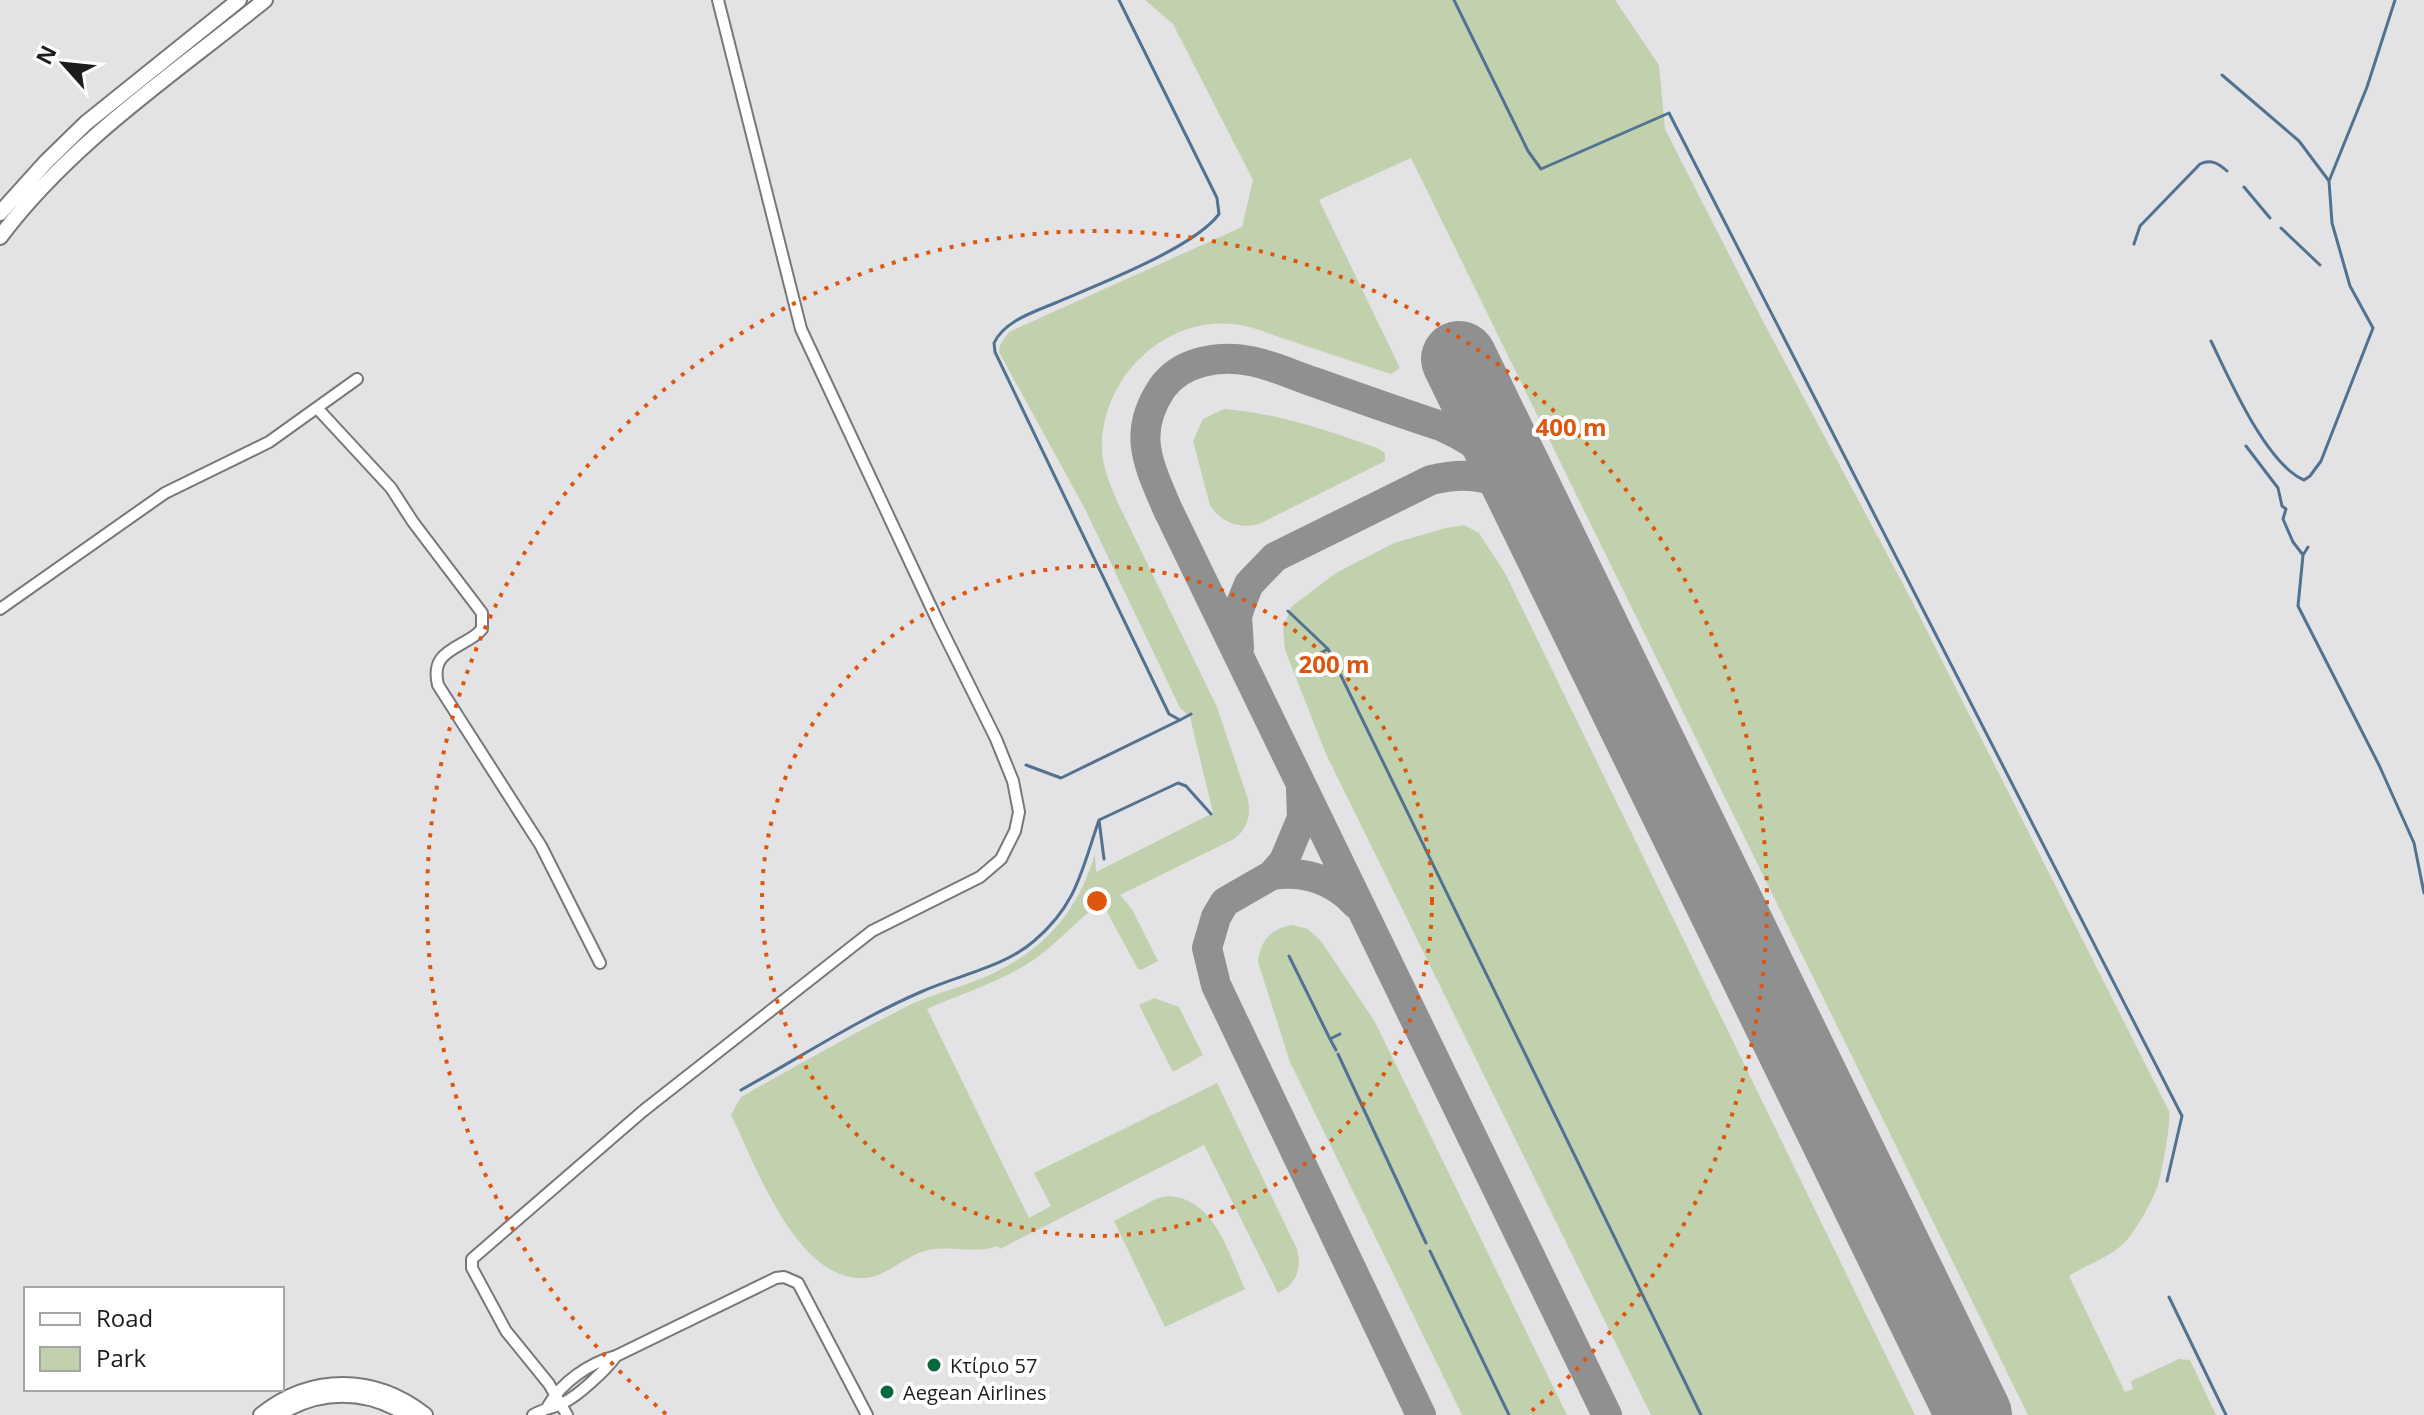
<svg xmlns="http://www.w3.org/2000/svg" width="2424" height="1415" font-family="'Open Sans',sans-serif">
	<style>
		.green { fill: #c1d1ae }
		.lines { fill: none; stroke-linecap: round; stroke-linejoin: round }
		.stream { stroke: #517291; stroke-width: 3 }
		.taxiway { stroke: #909091; stroke-width: 30 }
		.runway { stroke: #909091; stroke-width: 76 }
		.street-casing { stroke: #78787a; stroke-width: 14 }
		.secondary-casing { stroke: #78787a; stroke-width: 18 }
		.street { stroke: #fff; stroke-width: 10 }
		.secondary { stroke: #fff; stroke-width: 14 }
		.ring { fill: none; stroke: #de560d; stroke-width: 4; stroke-dasharray: 4 8 }
		.poi-dot { fill: #07683d; stroke: #fff; stroke-width: 3 }
		.labels { text-anchor: middle; dominant-baseline: central; stroke-width: 8; stroke-linejoin: round; paint-order: stroke }
		.poi-label { font-size: 20px; fill: #1d1d1e; stroke: #fff; text-anchor: start }
		.centre { fill: #de560d; stroke: #fff; stroke-width: 4 }
		.ring-label { font-size: 24px; text-anchor: middle; font-weight: bold; fill: #de560d; stroke: #fff; stroke-width: 8; stroke-linejoin: round; paint-order: stroke }
	</style>
	<rect width="100%" height="100%" fill="#e3e3e5"/>
	<!-- green -->
	<path class="green" d="M1145,0H1615L1659,65L1665,129L1763,321L1912,601L2169,1111C2171,1125 2162,1170 2158,1185C2154,1198 2136,1230 2127,1240C2112,1257 2087,1264 2069,1276L2125,1392L2133,1389L2131,1381L2179,1359L2190,1360L2216,1415H2028L1411,158L1319,200L1400,368L1391,374C1357,363 1324,352 1291,341C1272,335 1253,326 1233,324C1164,317 1105,376 1102,442C1101,464 1109,482 1117,501L1217,707L1248,799C1251,815 1248,829 1234,839L1120,895L1132,909L1158,961L1141,970L1138,969L1102,903C1077,919 1059,942 1035,959C1002,982 963,993 927,1009L1029,1218L1051,1206L1034,1173L1217,1083L1297,1249C1302,1269 1297,1284 1278,1293L1204,1145L1000,1249L998,1246C974,1255 950,1244 925,1251C903,1257 886,1277 864,1278C796,1281 756,1165 731,1115L741,1097C793,1068 845,1038 898,1011C920,999 943,992 967,984C1033,960 1074,923 1095,854L1096,872L1213,813L1190,717L1180,708L1085,509L999,352L1000,345L1009,332L1242,227L1253,180L1173,24Z
		M1224,409C1277,413 1326,430 1377,448L1385,453V461L1259,524C1239,529 1221,523 1210,505L1193,441L1203,419Z
		M1464,525L1479,533L1505,573L1915,1415H1651L1326,754L1285,650L1283,629L1291,607L1336,573L1394,543L1446,528Z
		M1293,925L1308,929L1321,941L1375,1022L1567,1415H1462L1290,1062L1258,962C1260,940 1272,928 1293,925Z
		M1154,998L1179,1007L1203,1055L1173,1072L1139,1005Z
		M1169,1196C1215,1199 1228,1253 1245,1289L1165,1327L1114,1221L1158,1198Z"/>
	<g class="lines">
		<!-- stream -->
		<path class="stream" d="M1119,0L1217,198L1219,214C1194,248 1097,285 1055,303C1034,312 1004,321 994,343L995,352L1169,714L1180,720L1191,714
			M1454,0L1528,151L1541,169L1669,113L2182,1116L2167,1181
			M2222,75L2299,141L2329,181L2367,87L2395,0
			M2244,187L2270,218
			M2281,228L2320,265
			M2134,244L2140,226L2200,164C2211,159 2218,163 2227,171
			M2211,341C2229,378 2266,464 2304,480L2310,476L2321,461L2373,328L2350,286L2332,223L2329,181
			M2246,446L2278,488L2282,506L2286,509L2283,519L2293,542L2303,555L2298,606L2379,765L2414,843L2424,893
			M2303,555L2308,547
			M1288,611L1328,649L1701,1415
			M1313,657L1328,649
			M1026,765L1061,778L1180,720
			M1104,859L1099,820L1178,783L1186,786L1211,814
			M1289,956L1330,1039
			M1336,1050L1330,1039L1340,1034
			M1338,1054L1426,1243
			M741,1090C801,1057 860,1018 923,991C959,975 1004,967 1034,941C1077,905 1082,869 1099,820
			M1430,1251L1509,1415
			M2169,1297L2226,1415"/>
		<!-- taxiway -->
		<path class="taxiway" d="M1533,511C1508,469 1486,446 1441,426C1398,412 1356,397 1314,382C1293,375 1272,365 1250,361C1219,355 1181,361 1162,388C1132,433 1148,463 1167,508L1607,1415
			M1239,648L1237,616L1242,601L1249,584L1275,557L1431,480C1463,472 1494,474 1519,496
			M1301,789L1302,818L1284,861L1272,875L1225,902L1216,917L1207,948L1216,985L1421,1415
			M1272,875C1304,870 1334,880 1356,904"/>
		<!-- runway -->
		<path class="runway" d="M1459,359L1974,1415"/>
		<!-- street casing -->
		<g class="street-casing">
			<path id="street" d="M317,408L391,488L413,522L482,613V629L477,634C456,650 430,652 438,685L541,846L600,963
				M0,609L165,493L269,442L357,379
				M548,1406C562,1382 589,1363 616,1356L776,1278L784,1277L798,1283L867,1415
				M533,1415C543,1409 553,1408 563,1403C578,1396 606,1370 616,1356
				M567,1415L549,1384L506,1331L472,1268V1259L643,1111L872,931L980,877L1001,859L1015,831L1019,812L1013,781L996,739L939,624L801,329L718,0"/>
		</g>
		<!-- secondary casing -->
		<g class="secondary-casing">
			<path id="secondary" d="M0,213L46,162L86,123L239,0
				M0,237C71,142 174,74 265,0
				M261,1415C311,1375 374,1375 425,1415
				M277,1415C318,1388 367,1388 408,1415"/>
		</g>
		<!-- street -->
		<use href="#street" class="street"/>
		<!-- secondary -->
		<use href="#secondary" class="secondary"/>
	</g>
	<!-- distance rings -->
	<g class="ring">
		<circle cx="1097" cy="901" r="335"/>
		<path d="M666 1414A670 670 0 1 1 1528 1414"/>
	</g>
	<!-- markers -->
	<g class="poi-dot">
		<circle cx="934" cy="1365" r="8"/>
		<circle cx="887" cy="1392" r="8"/>
	</g>
	<g class="labels">
		<!-- poi labels -->
		<g class="poi-label">
			<text x="950" y="1365">Κτίριο 57</text>
			<text x="903" y="1392">Aegean Airlines</text>
		</g>
	</g>
	<circle cx="1097" cy="901" r="12" class="centre"/>
	<g class="ring-label">
		<text x="1571" y="436">400 m</text>
		<text x="1334" y="673">200 m</text>
	</g>
	<!-- legend -->
	<rect x="24" y="1287" width="260" height="104" fill="#ffffff" stroke="#a5a5a5" stroke-width="2"/>
	<rect x="40" y="1313" width="40" height="12" fill="#ffffff" stroke="#a5a5a5" stroke-width="2"/>
	<text x="96" y="1327" font-size="24" fill="#1d1d1e">Road</text>
	<rect x="40" y="1347" width="40" height="24" fill="#c1d1ae" stroke="#a5a5a5" stroke-width="2"/>
	<text x="96" y="1367" font-size="24" fill="#1d1d1e">Park</text>
	<!-- north arrow -->
	<g transform="translate(64 64) rotate(297)" stroke="#ffffff" stroke-width="6" paint-order="stroke">
	<path d="M0-6L14 30L0 20L-14 30Z" fill="#1d1d1e"/>
	<text y="-12" font-size="22" font-weight="bold" text-anchor="middle" fill="#1d1d1e">N</text>
	</g>
</svg>
